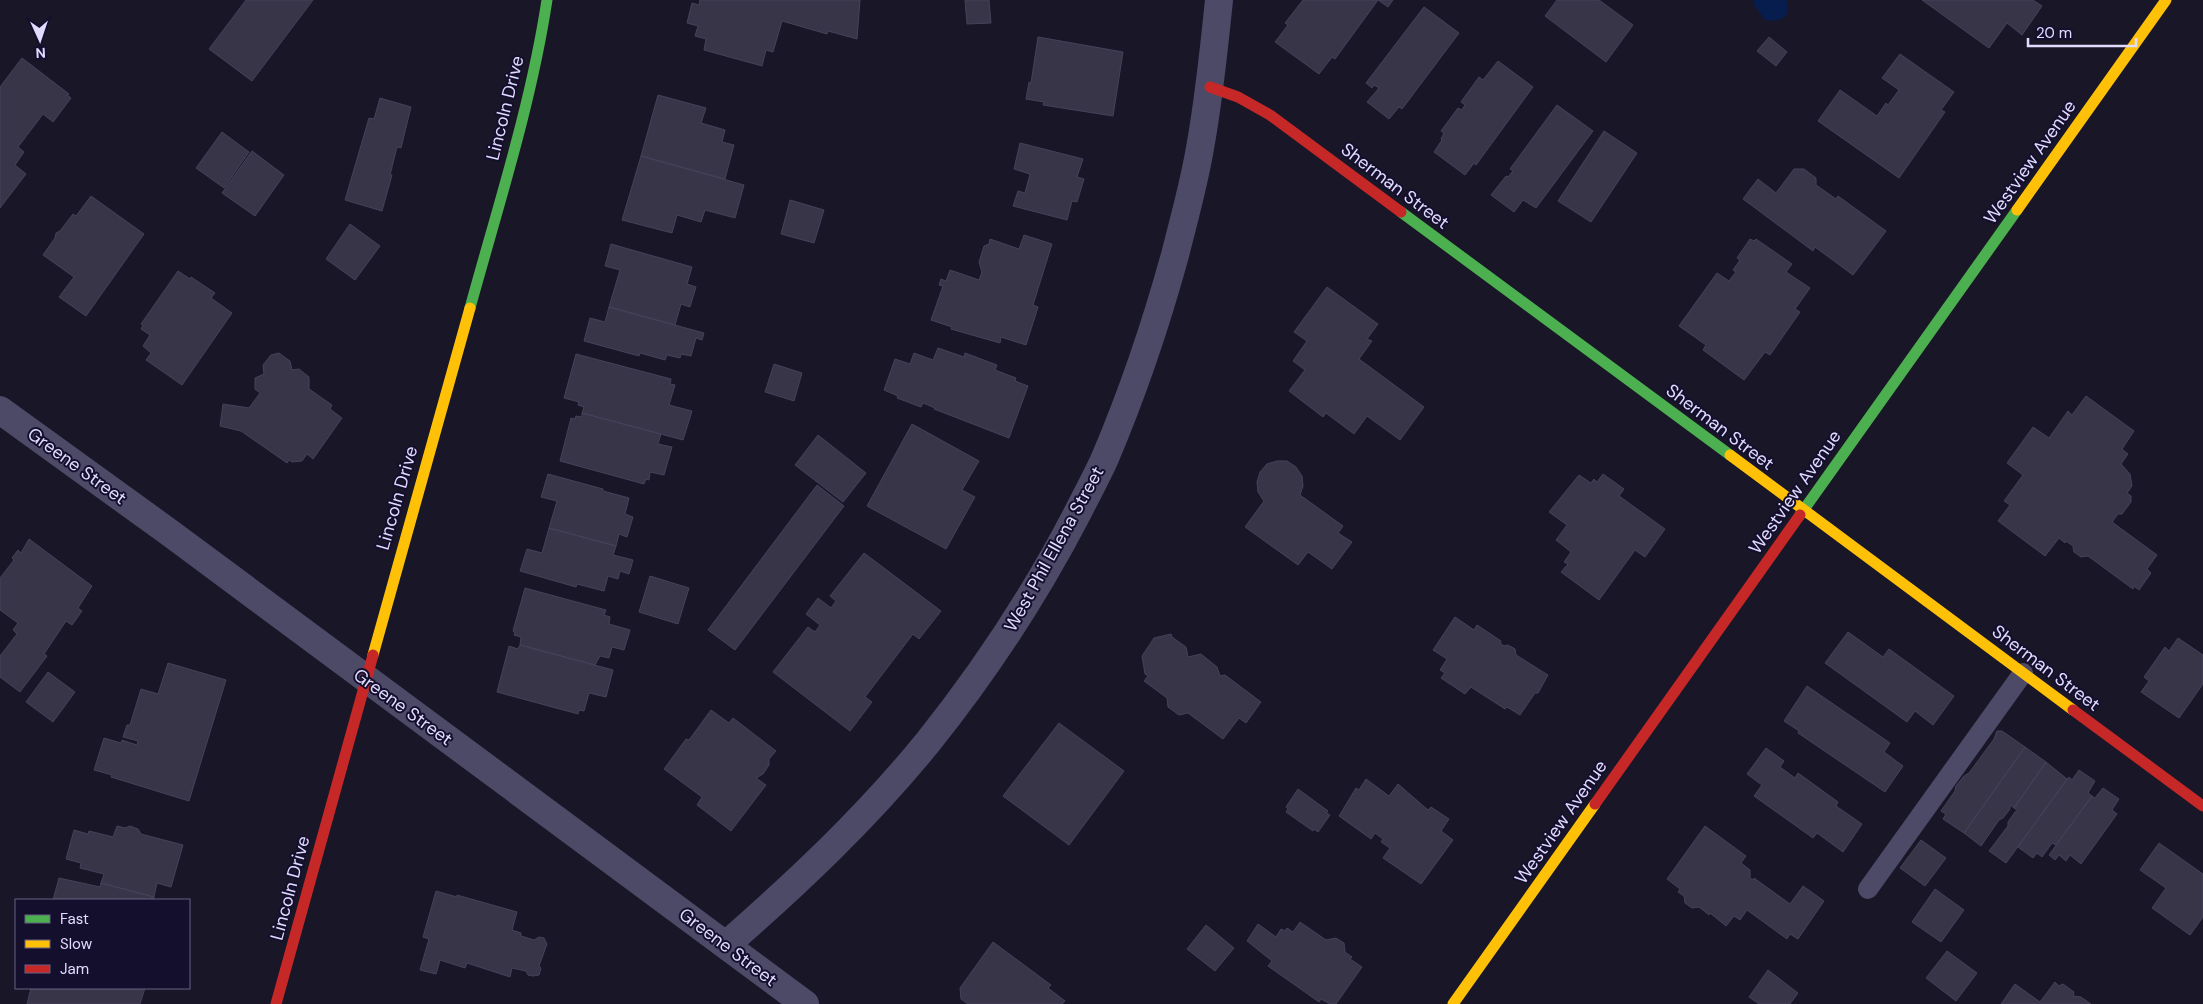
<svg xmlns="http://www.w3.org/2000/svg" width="2203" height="1004" font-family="'DM Sans',sans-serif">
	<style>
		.water { fill: #071d4d }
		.building { fill: #393548; stroke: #46415b }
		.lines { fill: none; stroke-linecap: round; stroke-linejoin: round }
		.lane { stroke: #4d4a68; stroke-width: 20 }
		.street { stroke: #4d4a68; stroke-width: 28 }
		.fast { stroke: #4caf50; stroke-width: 11 }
		.slow { stroke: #ffc107; stroke-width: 11 }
		.jam { stroke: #c62828; stroke-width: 11 }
		.labels { text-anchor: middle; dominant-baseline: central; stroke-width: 4; stroke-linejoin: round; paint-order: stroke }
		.street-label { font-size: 18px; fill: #e1dcff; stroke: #150f2e }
	</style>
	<rect width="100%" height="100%" fill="#191627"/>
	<!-- water -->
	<path class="water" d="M1754,0H1786C1793,16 1780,23 1765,20L1754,5Z"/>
	<!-- building -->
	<path class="building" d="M246,0H313L252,81L209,49Z
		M700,0H860L857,39L828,31L827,34L782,21L773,52L766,50L762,66L704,50L706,39L695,36L698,26L687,23L692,3L699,5Z
		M965,0H989L991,23L967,24Z
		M1303,0H1393L1388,7L1378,0L1335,59L1332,57L1319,74L1275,42L1288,25L1285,23Z
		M1557,0H1599L1633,25L1606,62L1545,16Z
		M1922,0H2033L2042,6L2022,35L2007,23L1989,48Z
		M1424,7L1459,33L1402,109L1399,107L1389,119L1367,102L1379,88L1374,85L1372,88L1366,83Z
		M1038,37L1123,52L1113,116L1043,105L1044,102L1026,99L1029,82L1031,83Z
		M1769,37L1787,52L1776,66L1757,51Z
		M1900,54L1954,92L1941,110L1945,112L1899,178L1818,121L1840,90L1877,116L1886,103L1888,105L1899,90L1882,78Z
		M22,58L69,94L67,95L71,98L53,122L43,114L18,147L24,152L15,165L26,174L0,208V87Z
		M1498,61L1533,87L1476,165L1474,163L1465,175L1434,152L1442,140L1441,139L1444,133L1441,131L1458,108L1462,110L1465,105L1461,102L1479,77L1483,80Z
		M658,95L706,108L701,123L725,130L722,142L734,145L725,179L641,156Z
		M380,98L411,107L401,148L397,147L390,175H392L382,211L345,200L369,118L374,119Z
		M1557,105L1593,131L1536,208L1523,200L1514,212L1491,195L1506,176L1508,177L1513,171L1510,169Z
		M1604,131L1637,153L1591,222L1558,201Z
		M222,132L249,152L224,188L196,168Z
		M1020,143L1083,159L1077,177L1084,179L1077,202L1072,201L1067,220L1013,206L1018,191L1025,193L1030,174L1014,169Z
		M252,151L284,175L255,216L222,193Z
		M641,156L744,185L735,218L705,210L701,222L677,215L672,233L622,220Z
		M1794,169H1804L1816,178V185L1836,199L1838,196L1886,231L1853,275L1815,247L1813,251L1743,199L1758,179L1776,193Z
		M91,196L144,234L86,316L59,297L74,277L43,255L55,238L56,233L60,231L73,214L76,216Z
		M790,200L824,210L814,243L781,234Z
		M350,224L380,246L355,280L326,259Z
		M1024,235L1052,244L1033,305L1038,307L1026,345L1001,337L1000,343L951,329L952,327L931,320L943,286L939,285L941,279L946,281L950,270L979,280L982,272L979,262L984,246L989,244L990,239L1019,249Z
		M1750,239L1754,241L1756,239L1792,264L1786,272L1810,288L1795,309L1800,312L1770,355L1765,352L1744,380L1703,350L1706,345L1679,326L1717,273L1729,281L1736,272L1733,270L1740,260L1737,258Z
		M611,244L692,267L687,284L696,287L690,307L681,304L675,325L609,307L620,270L605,266Z
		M178,271L190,279L191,277L215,293L211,298L232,313L182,385L146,360L151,353L143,346L150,335L141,329L143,325L141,324Z
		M1327,287L1378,324L1367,339L1372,341L1359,359L1424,407L1400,440L1367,416L1354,434L1326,413L1323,417L1289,391L1305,370L1293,361L1307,341L1294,332Z
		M609,307L704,333L702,340L696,338L691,356L681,354L680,358L667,355L665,360L640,353L639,356L584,341L590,318L605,322Z
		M938,348L964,357L965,353L997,365L995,370L1016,378L1015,381L1028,386L1009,438L934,409L935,408L923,403L921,407L897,398L898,396L884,390L895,359L910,364L914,353L933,360Z
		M279,353L290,361L292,370L299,369L309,377V389L332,405L330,409L342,418L313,459L307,454L302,461L292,462L289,460L287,463L241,431L220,426L223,404L249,408L260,393L255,389V378L264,374L263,365L271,355Z
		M576,354L671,379L670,384L675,385L669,405L692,411L683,440L582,413L584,407L578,405L579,402L564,398Z
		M774,364L802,373L794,401L765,392Z
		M2086,396L2134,431L2122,449L2128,454L2121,464L2130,474L2132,486L2127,493L2131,496V502L2122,514H2118L2112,522L2157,555L2147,569L2151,573L2139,590L2134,586L2133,589L2088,556L2081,557L2074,552L2073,546L2066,541L2065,543L2059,538L2045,556L1998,521L2010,505L2004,501L2023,475L2007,463L2033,427L2049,438L2068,411L2072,415Z
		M582,413L661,434L658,444L672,447L664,475L650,472L649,480L646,479L644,484L560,461L571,418L575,419L576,416L582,417Z
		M912,424L979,461L962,490L975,497L946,549L867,506Z
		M818,435L866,473L843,502L795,465Z
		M1277,461H1287L1296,467L1302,476L1303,486L1300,495L1343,526L1338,533L1352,542L1332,569L1308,552L1298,565L1245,527L1264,501L1258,492L1257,482L1260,472L1267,464Z
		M548,474L603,489V491L629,498L625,514L633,517L627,537L619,534L616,546L549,528L557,501L541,497Z
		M1603,474L1624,489L1619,496L1665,529L1645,557L1635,550L1599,600L1561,572L1568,564L1564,562L1571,552L1556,540L1567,525L1549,512L1579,475L1591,483L1594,479L1597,482Z
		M817,485L844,506L735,650L708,630Z
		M549,528L616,546L613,555L633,560L629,574L620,571L618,579L608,576L604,591L577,584L576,587L520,571L527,549L542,553Z
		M29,539L92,586L78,608L82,611L72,625L66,621L44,654L47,656L20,692L0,677V656L17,634L13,630L18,623L0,610V578L14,560L12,558L18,550L21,553Z
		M864,553L941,611L919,639L913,634L865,697L872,702L850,731L773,672L808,627L815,632L820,625L806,614L818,598L831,608L836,601L830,596Z
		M650,576L689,588L678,624L639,612Z
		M525,588L606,610L604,615L610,617L609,624L630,630L624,650L612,647L609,658L600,656L595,665L520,645L521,637L514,635L515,632L513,631Z
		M1455,617L1474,630L1477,625L1501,641L1500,643L1504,646L1508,645L1515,649L1516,655L1548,675L1538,693H1535L1520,715L1507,707L1505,709L1471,687L1465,694L1441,678L1445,673L1440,670L1447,659L1433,650Z
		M1848,632L1883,657L1889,649L1954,696L1933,725L1915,711L1907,722L1825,663Z
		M1171,634L1172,637L1186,647L1188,657L1201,654L1217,667L1220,676L1225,675L1261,702L1246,723L1239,718L1223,739L1188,713L1179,715L1168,707L1167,698L1144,681L1148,676L1145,674L1142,656L1154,638Z
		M2178,638L2203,655V684L2179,718L2141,692L2149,681L2144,677L2165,647L2169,651Z
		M520,645L613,670L606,697L589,693L584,711L579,710L578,714L497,692L509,646L518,649Z
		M168,663L226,680L189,801L111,777L112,775L94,770L104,738L121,743L122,740L137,745L138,741L123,737L127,725H130L141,689L158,694Z
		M48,672L75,692L53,722L26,702Z
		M1807,686L1890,743L1884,752L1903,766L1885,792L1798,733L1799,731L1784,721Z
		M711,710L729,723L733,718L776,751L769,759V765L763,774L756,778L766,785L731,831L697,805L702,797L664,769L686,739L689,740Z
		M1059,723L1124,771L1069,845L1003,796Z
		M1997,731H2002L2025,747L1964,833L1943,819L1946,814L1941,811L1955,791L1956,786L1964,776L1969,773L1994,739Z
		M2025,747L2046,762L2014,808L2010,805V809L2003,818L1999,820L1981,846L1964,833Z
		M1766,748L1784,761L1780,767L1795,778L1798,773L1838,802L1836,806L1862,824L1843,852L1817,833L1813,838L1754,796L1762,785L1747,774Z
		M2046,762L2067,779L2006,863L1989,851L2008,826V822L2015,812L2018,811L2014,808Z
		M2079,770L2095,781L2088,793L2092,796L2056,845L2052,843L2042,857L2037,853L2033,858L2018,847L2069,777L2072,780Z
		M1366,779L1389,796L1398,784L1428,810L1431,807L1449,819L1441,831L1453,840L1421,884L1383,858L1390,848L1381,842L1383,839L1375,833L1371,839L1339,816L1356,788L1359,790Z
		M2103,788L2119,799L2112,810L2117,814L2081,864L2070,855L2066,861L2059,855L2055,860L2049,855L2092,796L2095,798Z
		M1298,789L1328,811L1326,813L1330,815L1318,832L1314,829L1313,831L1286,812L1288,809L1286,807Z
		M117,826L125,828L130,826L138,829L141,834L183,845L171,887L157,883L154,897L101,883L104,874L80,868L81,863L66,859L74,830L88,834L89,831L113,837Z
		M1705,826L1746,856L1741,863L1750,870V878L1753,880L1754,878L1790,904L1803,886L1824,901L1798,939L1790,934L1787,939L1747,910L1740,920L1734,916L1726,926L1710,913L1709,915L1699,907L1692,908L1685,903L1684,896L1678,892L1680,889L1667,879Z
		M1921,840L1946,858L1925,886L1900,868Z
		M2159,843L2203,874V917L2190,935L2152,908L2166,888L2140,870Z
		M59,878L100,887L101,883L154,897L153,900H53Z
		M1935,889L1964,910L1941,942L1912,922Z
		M436,891L457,897V895L517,912L512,930L521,933V936L534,940L539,937L544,938L547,944L539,966L541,968L539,975L533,976L528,975L526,971L512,968L510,977L467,963L465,968L440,960L436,974L420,970L429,939L423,937Z
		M1300,922L1326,940L1336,938L1344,943L1345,952L1352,957L1350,959L1362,967L1336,1004H1330L1321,999L1319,1002L1268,966L1272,961L1247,941L1258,924L1276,937L1281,929L1285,931L1287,928L1293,932Z
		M1206,925L1234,948L1215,971L1187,949Z
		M993,942L1051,985L1048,988L1065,1001L1062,1004H968L961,999L960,988Z
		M1947,951L1977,973L1956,1001L1926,978Z
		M1768,970L1798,993L1790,1004H1759L1749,997Z
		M2055,982L2059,986L2063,984L2074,992L2073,996L2081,997L2091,1004H2001L2015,984L2040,1002Z
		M31,988H145L140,1004H27Z"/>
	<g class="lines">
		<!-- lane -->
		<path class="lane" d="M1868,889L2023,673"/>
		<!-- street -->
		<path class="street" d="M0,410L170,533L805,1004
			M726,945C798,882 867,817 928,742C985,671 1036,593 1078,512C1087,494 1097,476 1105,458C1133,392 1156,324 1175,255C1184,219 1194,184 1200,148C1209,99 1214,49 1219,0"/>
		<!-- fast -->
		<path class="fast" d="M1401,212L1730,455
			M470,308C498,206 531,105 547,0
			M1800,515L2017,210"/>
		<!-- slow -->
		<path class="slow" d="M2017,210L2166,0
			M1730,455L2073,710
			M373,655L470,308
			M1453,1004L1595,804"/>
		<!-- jam -->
		<path class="jam" d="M1210,87L1238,97L1270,115L1401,212
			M2073,710L2203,806
			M1595,804L1800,515
			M276,1004L373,655"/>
	</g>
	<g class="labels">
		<!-- street labels -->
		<g class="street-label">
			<text transform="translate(505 108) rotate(-76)">Lincoln Drive</text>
			<text transform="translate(2030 162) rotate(-55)">Westview Avenue</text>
			<text transform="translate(1395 186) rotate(37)">Sherman Street</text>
			<text transform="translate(1720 427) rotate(37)">Sherman Street</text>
			<text transform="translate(77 466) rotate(36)">Greene Street</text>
			<text transform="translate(1795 492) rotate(-55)">Westview Avenue</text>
			<text transform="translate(397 498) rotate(-74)">Lincoln Drive</text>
			<text transform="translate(1054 549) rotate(-61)">West Phil Ellena Street</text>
			<text transform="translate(2046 668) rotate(37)">Sherman Street</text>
			<text transform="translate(403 707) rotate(36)">Greene Street</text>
			<text transform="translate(1561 822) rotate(-55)">Westview Avenue</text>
			<text transform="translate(290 888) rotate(-75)">Lincoln Drive</text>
			<text transform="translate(728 947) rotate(37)">Greene Street</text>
		</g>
	</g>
	<!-- legend -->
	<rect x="15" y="899" width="175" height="90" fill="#150f2e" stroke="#676182"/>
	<rect x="25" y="915" width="25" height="8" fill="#4caf50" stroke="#676182"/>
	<text x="60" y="924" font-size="15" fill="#e1dcff">Fast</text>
	<rect x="25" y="940" width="25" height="8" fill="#ffc107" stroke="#676182"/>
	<text x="60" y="949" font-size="15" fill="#e1dcff">Slow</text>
	<rect x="25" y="965" width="25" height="8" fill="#c62828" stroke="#676182"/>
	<text x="60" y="974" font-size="15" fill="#e1dcff">Jam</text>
	<!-- north arrow -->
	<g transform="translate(40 40) rotate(177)" stroke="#150f2e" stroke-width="4" paint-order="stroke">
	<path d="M0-4L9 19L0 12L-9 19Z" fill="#e1dcff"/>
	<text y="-8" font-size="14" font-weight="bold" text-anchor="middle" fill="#e1dcff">N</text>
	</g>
	<!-- scale -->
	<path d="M2028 38v8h108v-8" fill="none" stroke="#e1dcff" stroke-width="2.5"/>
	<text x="2036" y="38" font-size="15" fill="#e1dcff" stroke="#150f2e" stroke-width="4" paint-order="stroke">20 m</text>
</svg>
